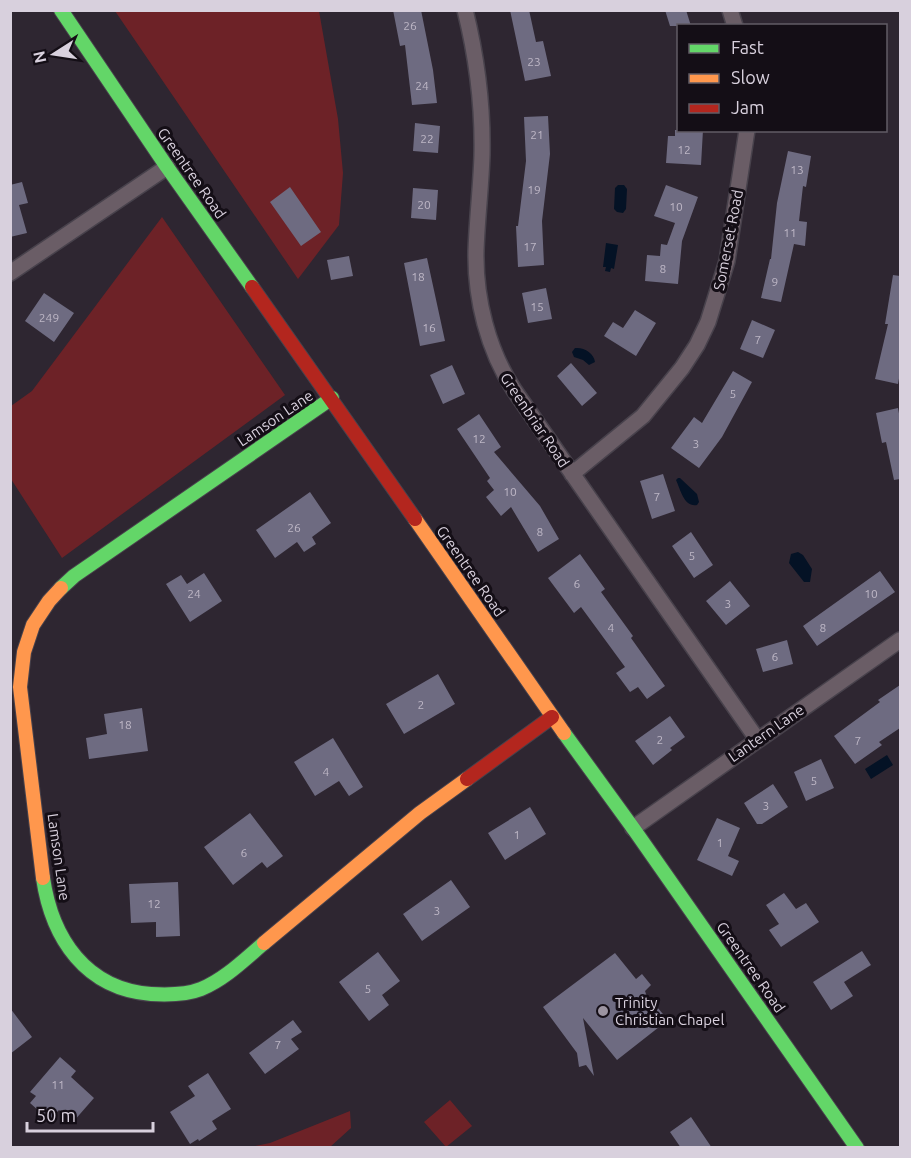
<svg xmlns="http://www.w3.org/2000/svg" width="911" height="1158" font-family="Ubuntu,sans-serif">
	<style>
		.green { fill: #6d2227 }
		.water { fill: #041225 }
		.building { fill: #6e6b81 }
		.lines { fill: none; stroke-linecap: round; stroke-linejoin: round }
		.street-casing { stroke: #48424c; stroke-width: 18 }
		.fast-casing { stroke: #48424c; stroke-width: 16 }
		.slow-casing { stroke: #48424c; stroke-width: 16 }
		.jam-casing { stroke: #48424c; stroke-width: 16 }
		.street { stroke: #6a5d66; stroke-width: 15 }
		.fast { stroke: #63d668; stroke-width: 14 }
		.slow { stroke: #ff974d; stroke-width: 14 }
		.jam { stroke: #b3261e; stroke-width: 14 }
		.poi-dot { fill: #9c94a1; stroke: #140e16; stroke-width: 2 }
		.labels { text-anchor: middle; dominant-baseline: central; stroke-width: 6; stroke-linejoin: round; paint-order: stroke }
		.number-label { font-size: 12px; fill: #beb7c6 }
		.street-label { font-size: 15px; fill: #d8d0dd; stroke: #140e16 }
		.poi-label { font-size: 15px; fill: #d8d0dd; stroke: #140e16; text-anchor: start }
	</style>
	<rect width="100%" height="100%" fill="#2e2631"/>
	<!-- green -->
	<path class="green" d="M115,11H319L338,119L343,173L339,225L298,279Z
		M162,217L285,395L62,558L11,479V406L32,391Z
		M450,1100L472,1126L446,1147L424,1122Z
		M350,1111L351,1128L330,1147H250L270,1143Z"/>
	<!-- water -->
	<path class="water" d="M618,185H624L627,189L626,209L623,213L617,212L614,209L615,188Z
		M606,243L618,245L614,269L611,268L610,272L605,271L606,267H603Z
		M575,348C584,347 594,353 595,362L589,365L583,360L574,357L572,352Z
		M678,478H680L697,494L699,502L697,505C684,507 681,491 676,480Z
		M798,552L803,555L812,569L810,582H804L789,563L791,554Z
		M887,755L893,765L871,779L865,769Z"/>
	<!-- building -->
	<path class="building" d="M393,10H421L433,70L437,103L412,105L405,45L400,46Z
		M510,10H529L536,42L543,41L551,76L525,81Z
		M665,10H686L691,26H670Z
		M548,116L550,154L542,221L544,265L518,267L516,226H518L526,161L524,117Z
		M415,123L440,126L438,153L413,151Z
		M675,130H703L701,165L666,163L668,136H675Z
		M788,151L811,156L806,187L803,186L799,221L807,222L805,246L794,244L781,302L761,298L770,259H771L777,203Z
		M22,182L28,203L19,205L27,233L10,237V185Z
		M666,185L698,197L682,241L678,284L645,281L647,255L660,256L661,244L667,245L675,223L654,216Z
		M290,187L321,232L301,246L270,202Z
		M413,188L438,190L436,220L411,218Z
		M349,256L353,276L331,280L327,260Z
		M427,258L445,341L420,346L404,263Z
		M893,275L900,276V373L898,384L875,379L888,324H885Z
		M546,288L552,319L528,323L522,293Z
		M44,293L74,313L54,342L25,321Z
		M635,310L656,323L636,356L604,336L613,322L623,328Z
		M752,320L775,330L763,358L740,349Z
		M571,363L597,393L582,406L557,376Z
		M452,365L465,394L443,404L430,375Z
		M733,371L752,382L722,437L699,468L671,448L694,417L702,423Z
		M898,408L900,419V479L894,480L886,442L882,443L876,413Z
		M479,414L501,447L494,452L540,506L559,539L538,552L511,507L501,516L486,497L494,490L487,481L490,478L457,429Z
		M663,474L675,511L652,519L640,481Z
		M310,492L331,523L312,537L316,544L304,552L297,542L275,558L256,530Z
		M691,532L713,565L694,578L672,546Z
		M580,554L605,589L601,592L633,636L631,638L665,686L647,699L638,687L630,692L616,673L625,667L581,607L574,613L548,578Z
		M880,571L895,592L817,646L803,626Z
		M204,573L222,601L190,622L166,584L181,575L187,584Z
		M730,581L750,606L726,625L706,601Z
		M787,640L793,664L763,672L756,649Z
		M438,674L455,704L404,734L386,704Z
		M900,685V728L879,742L882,745L855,764L834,736L880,702L878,700Z
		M142,708L148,751L89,759L86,738L107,734L104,714Z
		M670,716L685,737L670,748L672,750L653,765L635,741Z
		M333,738L363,787L349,796L339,781L315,796L294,762Z
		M821,759L834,788L806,801L794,772Z
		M773,784L788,807L762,824H757L744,803Z
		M530,807L546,834L505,860L488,833Z
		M250,813L283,856L267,868L262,862L233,885L204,847Z
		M717,818L740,828L728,856L739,861L732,876L697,860Z
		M451,880L470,907L422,941L403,914Z
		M178,882L180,936L156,937V922L131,923L129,884Z
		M784,893L796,909L806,903L819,922L781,947L769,930L779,924L766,905Z
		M862,951L871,965L844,982L853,996L831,1010L813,982Z
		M378,952L400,981L382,995L389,1005L369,1021L339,982Z
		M615,953L636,979L642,974L651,985L645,991L646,994L668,1020L617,1060L583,1018L594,1076L586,1065L579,1067L577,1053L543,1007Z
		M10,1008L32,1037L10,1054Z
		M293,1020L302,1032L291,1039L299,1049L265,1074L249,1053Z
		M60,1057L76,1071L71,1077L94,1098L73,1122L59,1110L49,1120L30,1103L36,1096L30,1092Z
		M208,1073L231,1109L212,1121L217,1129L199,1141L198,1139L190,1144L170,1112L195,1096L188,1086Z
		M691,1117L712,1148H681L670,1132Z"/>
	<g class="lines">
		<!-- street casing -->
		<g class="street-casing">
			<path id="street" d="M465,10C477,58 483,106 482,155C481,187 477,219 476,251C475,299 488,350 514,390L757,739
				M730,10L735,26
				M10,273L167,167
				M572,474L643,416L682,368L697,345L708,322L727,261L747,130
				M633,828L900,640"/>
		</g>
		<!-- fast casing -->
		<g class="fast-casing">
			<path id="fast" d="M61,10L167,167L252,287
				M61,588L74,576L332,398
				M564,733L633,828L857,1148
				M43,878C52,939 86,989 151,994C168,995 186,995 201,989C225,979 244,960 264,943"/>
		</g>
		<!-- slow casing -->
		<g class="slow-casing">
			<path id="slow" d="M415,519L564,733
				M43,878L20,687L24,652L33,625L49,601L61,588
				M264,943L420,813L467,779"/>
		</g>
		<!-- jam casing -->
		<g class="jam-casing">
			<path id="jam" d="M252,287L415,519
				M467,779L552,717"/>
		</g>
		<!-- street -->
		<use href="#street" class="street"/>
		<!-- fast -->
		<use href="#fast" class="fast"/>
		<!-- slow -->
		<use href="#slow" class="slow"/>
		<!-- jam -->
		<use href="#jam" class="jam"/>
	</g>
	<!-- markers -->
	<circle class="poi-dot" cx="603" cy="1011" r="6"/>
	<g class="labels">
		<!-- number labels -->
		<g class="number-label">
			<text x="410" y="25">26</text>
			<text x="534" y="61">23</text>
			<text x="422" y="85">24</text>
			<text x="537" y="134">21</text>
			<text x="427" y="138">22</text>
			<text x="684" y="149">12</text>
			<text x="797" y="169">13</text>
			<text x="534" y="189">19</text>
			<text x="424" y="204">20</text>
			<text x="676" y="206">10</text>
			<text x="790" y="232">11</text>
			<text x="530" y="246">17</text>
			<text x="663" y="268">8</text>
			<text x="418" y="276">18</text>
			<text x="775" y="281">9</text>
			<text x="537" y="306">15</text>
			<text x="49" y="317">249</text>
			<text x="429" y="327">16</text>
			<text x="758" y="339">7</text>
			<text x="733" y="393">5</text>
			<text x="479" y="438">12</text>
			<text x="696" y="443">3</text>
			<text x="510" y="491">10</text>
			<text x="657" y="496">7</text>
			<text x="294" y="527">26</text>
			<text x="540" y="531">8</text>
			<text x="692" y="555">5</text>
			<text x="577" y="583">6</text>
			<text x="194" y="593">24</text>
			<text x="871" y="593">10</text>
			<text x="728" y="603">3</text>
			<text x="611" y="627">4</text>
			<text x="823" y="627">8</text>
			<text x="775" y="656">6</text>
			<text x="421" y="704">2</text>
			<text x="125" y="724">18</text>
			<text x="660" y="739">2</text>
			<text x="858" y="740">7</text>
			<text x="326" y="771">4</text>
			<text x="814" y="780">5</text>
			<text x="766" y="805">3</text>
			<text x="517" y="834">1</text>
			<text x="720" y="842">1</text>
			<text x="244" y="852">6</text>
			<text x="154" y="903">12</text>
			<text x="437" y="910">3</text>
			<text x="368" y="988">5</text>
			<text x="278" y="1044">7</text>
			<text x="58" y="1084">11</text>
		</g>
		<!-- street labels -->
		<g class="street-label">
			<text transform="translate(192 173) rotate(55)">Greentree Road</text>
			<text transform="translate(728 240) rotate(-79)">Somerset Road</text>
			<text transform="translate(275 418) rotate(-34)">Lamson Lane</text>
			<text transform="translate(535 420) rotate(56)">Greenbriar Road</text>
			<text transform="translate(471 571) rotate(55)">Greentree Road</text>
			<text transform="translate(766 733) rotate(-35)">Lantern Lane</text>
			<text transform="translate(59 857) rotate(82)">Lamson Lane</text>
			<text transform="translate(751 967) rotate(55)">Greentree Road</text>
		</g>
		<!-- poi labels -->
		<g class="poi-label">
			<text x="615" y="1002">Trinity<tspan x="615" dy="17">Christian Chapel</tspan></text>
		</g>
	</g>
	<!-- border -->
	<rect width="911" height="1158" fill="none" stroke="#d8d0dd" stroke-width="24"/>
	<!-- legend -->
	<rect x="677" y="24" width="210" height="108" fill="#140e16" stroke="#625c66" stroke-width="1.5"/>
	<rect x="689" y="44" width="30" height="9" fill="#63d668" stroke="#625c66" stroke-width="1.5"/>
	<text x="731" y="54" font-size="18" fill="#d8d0dd">Fast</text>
	<rect x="689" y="74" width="30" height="9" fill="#ff974d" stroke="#625c66" stroke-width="1.5"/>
	<text x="731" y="84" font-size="18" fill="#d8d0dd">Slow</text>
	<rect x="689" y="104" width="30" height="9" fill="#b3261e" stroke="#625c66" stroke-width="1.5"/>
	<text x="731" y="114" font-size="18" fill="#d8d0dd">Jam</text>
	<!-- north arrow -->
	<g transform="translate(54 54) rotate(258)" stroke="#140e16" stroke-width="4.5" paint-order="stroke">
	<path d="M0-4.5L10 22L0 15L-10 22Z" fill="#d8d0dd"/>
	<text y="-9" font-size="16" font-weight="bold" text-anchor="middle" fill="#d8d0dd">N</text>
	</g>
	<!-- scale -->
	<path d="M27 1122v9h126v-9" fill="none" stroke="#d8d0dd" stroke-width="3"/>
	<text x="36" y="1122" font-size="18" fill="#d8d0dd" stroke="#140e16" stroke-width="4.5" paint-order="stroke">50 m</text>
</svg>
